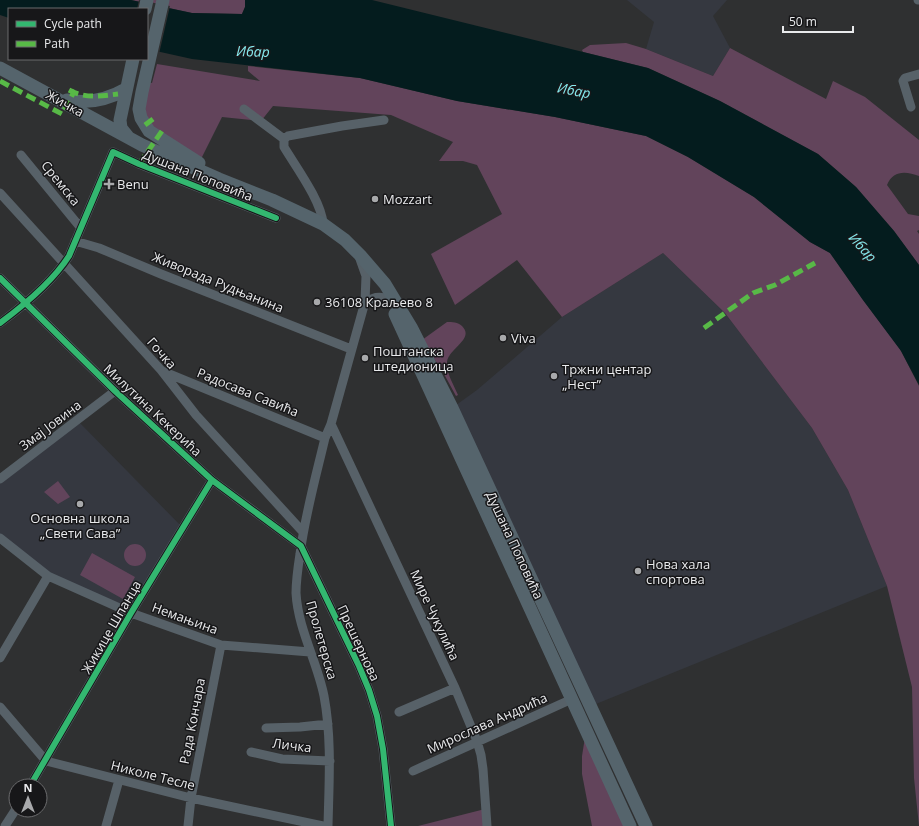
<svg xmlns="http://www.w3.org/2000/svg" width="919" height="826" font-family="'Open Sans',sans-serif">
	<style>
		.built { fill: #353840 }
		.green { fill: #62445b }
		.water { fill: #041c1e }
		.pier { fill: #2f3031 }
		.lines { fill: none; stroke-linecap: round; stroke-linejoin: round }
		.street { stroke: #576168; stroke-width: 9 }
		.secondary { stroke: #55646c; stroke-width: 13 }
		.quiet { stroke: #58b947; stroke-width: 5; stroke-dasharray: 10 5; stroke-linecap: butt }
		.cycleway-casing { stroke: #171719; stroke-width: 8 }
		.cycleway { stroke: #33b770; stroke-width: 6 }
		.poi-dot { fill: #a8a9ab; stroke: #171719; stroke-width: 1.5 }
		.labels { text-anchor: middle; dominant-baseline: central; stroke-width: 3; stroke-linejoin: round; paint-order: stroke }
		.street-label { font-size: 13px; fill: #e9eaec; stroke: #171719 }
		.poi-label { font-size: 13px; fill: #e9eaec; stroke: #171719; text-anchor: start }
		.water-label { font-size: 14px; font-style: italic; fill: #85e8ec; stroke: #171719 }
	</style>
	<rect width="100%" height="100%" fill="#2f3031"/>
	<!-- built -->
	<path class="built" d="M627,0H727L713,16L730,48L713,76L646,49L654,22Z
		M663,253L725,313L812,428L848,490L887,586L591,706L452,408L477,390L562,317Z
		M77,420L183,528L131,613L48,576L0,536V479Z"/>
	<!-- green -->
	<path class="green" d="M131,0H245L246,1L245,7L242,14L192,13Z
		M626,43L646,49L713,76L730,48L826,99L833,81L865,97L919,140V176C906,171 893,170 887,185L908,214L919,216V230L917,231L919,234V265L894,231L856,187L818,154L720,101L648,68L583,52L582,50L590,45Z
		M157,64L260,81L248,71V66L360,78L457,101L555,117L646,136L688,157L754,197L810,242L830,253L863,300L900,349L919,386V826L914,778L912,687L887,586L848,490L812,428L725,313L663,253L562,317L517,260L455,305L431,254L502,214L477,165L463,161H439L453,142L391,115L273,106L261,121L222,117L199,163L149,131L142,92L144,81L152,83Z
		M447,322C452,322 458,322 462,326C475,339 449,348 447,362C446,373 454,385 458,395L456,396L444,374L422,340Z
		M58,481L70,497L58,504L44,492Z
		M124 555a11 11 0 1 1 22 0a11 11 0 1 1-22 0Z
		M92,553L135,577L123,599L80,575Z
		M586,731L630,826H592L582,774V756Z
		M485,809L487,826H418Z"/>
	<!-- water -->
	<path class="water" d="M0,0H131L192,13L242,14L245,7V0H372L648,68L720,101L818,154L856,187L894,231L919,265V385L901,351L863,300L830,253L810,242L754,197L688,157L646,136L555,117L457,101L360,78L192,59L147,49V9H9V18L0,15Z"/>
	<!-- pier -->
	<path class="pier" d="M139,0L170,6L159,54L147,51V9H137Z"/>
	<g class="lines">
		<!-- street -->
		<path class="street" d="M918,0H919
			M911,107L903,81L905,78L919,74
			M244,109L284,139
			M21,155L80,227
			M0,193L161,370L196,415L303,532
			M323,224C322,202 296,167 284,147V139L288,136L342,126L384,120
			M75,241L99,248L161,274L351,349
			M0,278L115,391L212,480L301,546L359,666L369,690L377,716L383,749L391,826
			M365,302C373,298 379,295 387,299
			M0,323C23,306 53,281 69,256L113,152L139,164L276,218
			M162,371L325,438
			M331,424L455,688L477,741L481,755L483,769L487,826
			M0,479L115,391
			M0,538L48,576L131,613L221,645L310,652
			M0,658L48,576
			M0,707L46,761L191,798L323,826
			M399,712L455,688
			M266,728L300,727L328,724
			M251,752L282,759L330,761
			M413,771L572,699
			M30,786L131,613L212,480
			M5,826L16,809
			M106,826L119,780
			M188,826L191,798L221,645
			M328,826C329,782 332,739 324,696C317,661 298,629 296,593C296,580 298,567 300,554C305,515 316,476 325,438L331,424L365,302L366,276L360,259"/>
		<!-- secondary -->
		<path class="secondary" d="M163,0L142,92L139,109L141,118L149,131L199,163
			M145,9L147,0
			M0,68L142,145L219,179L272,200L323,224L345,240L360,255L385,284L411,327L452,408L646,826
			M67,100C88,104 107,100 126,89
			M129,138L121,128L120,120L133,59
			M395,314L630,826"/>
		<!-- quiet -->
		<path class="quiet" d="M0,81L62,114L75,90
			M69,90C85,99 101,96 118,94
			M145,125L153,119
			M139,164L162,131
			M704,328L753,293L775,285L815,263"/>
		<!-- cycleway casing -->
		<g class="cycleway-casing">
			<path id="cycleway" d="M0,278L115,391L212,480L301,546L359,666L369,690L377,716L383,749L391,826
				M0,323C23,306 53,281 69,256L113,152L139,164L276,218
				M30,786L131,613L212,480"/>
		</g>
		<!-- cycleway -->
		<use href="#cycleway" class="cycleway"/>
	</g>
	<!-- markers -->
	<g class="poi-dot">
		<path d="M107 178h4v4h4v4h-4v4h-4v-4h-4v-4h4z"/>
		<circle cx="375" cy="199" r="4"/>
		<circle cx="317" cy="302" r="4"/>
		<circle cx="503" cy="338" r="4"/>
		<circle cx="365" cy="358" r="4"/>
		<circle cx="554" cy="376" r="4"/>
		<circle cx="80" cy="504" r="4"/>
		<circle cx="638" cy="571" r="4"/>
	</g>
	<g class="labels">
		<!-- street labels -->
		<g class="street-label">
			<text transform="translate(65 103) rotate(29)">Жичка</text>
			<text transform="translate(198 175) rotate(22)">Душана Поповића</text>
			<text transform="translate(61 183) rotate(51)">Сремска</text>
			<text transform="translate(218 282) rotate(22)">Живорада Рудњанина</text>
			<text transform="translate(162 353) rotate(49)">Гочка</text>
			<text transform="translate(248 392) rotate(22)">Радосава Савића</text>
			<text transform="translate(153 410) rotate(43)">Милутина Кекерића</text>
			<text transform="translate(50 425) rotate(-37)">Змај Јовина</text>
			<text transform="translate(515 545) rotate(65)">Душана Поповића</text>
			<text transform="translate(435 615) rotate(65)">Мире Чукулића</text>
			<text transform="translate(185 618) rotate(20)">Немањина</text>
			<text transform="translate(111 627) rotate(-60)">Жикице Шпанца</text>
			<text transform="translate(322 640) rotate(74)">Пролетерска</text>
			<text transform="translate(359 643) rotate(65)">Прешернова</text>
			<text transform="translate(192 721) rotate(-79)">Рада Кончара</text>
			<text transform="translate(487 723) rotate(-24)">Мирослава Андрића</text>
			<text transform="translate(292 745) rotate(7)">Личка</text>
			<text transform="translate(153 775) rotate(14)">Николе Тесле</text>
		</g>
		<!-- poi labels -->
		<g class="poi-label">
			<text x="117" y="184">Benu</text>
			<text x="383" y="199">Mozzart</text>
			<text x="325" y="302">36108 Краљево 8</text>
			<text x="511" y="338">Viva</text>
			<text x="373" y="351">Поштанска<tspan x="373" dy="15">штедионица</tspan></text>
			<text x="562" y="369">Тржни центар<tspan x="562" dy="15">„Нест”</tspan></text>
			<text x="80" y="518" text-anchor="middle">Основна школа<tspan x="80" dy="15">„Свети Сава”</tspan></text>
			<text x="646" y="564">Нова хала<tspan x="646" dy="15">спортова</tspan></text>
		</g>
		<!-- water labels -->
		<g class="water-label">
			<text transform="translate(253 51) rotate(2)">Ибар</text>
			<text transform="translate(574 90) rotate(11)">Ибар</text>
			<text transform="translate(863 247) rotate(48)">Ибар</text>
		</g>
	</g>
	<!-- legend -->
	<rect x="8" y="8" width="140" height="52" fill="#171719" stroke="#6b6b6d"/>
	<rect x="16" y="21" width="20" height="6" fill="#33b770" stroke="#6b6b6d"/>
	<text x="44" y="28" font-size="12" fill="#e9eaec">Cycle path</text>
	<rect x="16" y="41" width="20" height="6" fill="#58b947" stroke="#6b6b6d"/>
	<text x="44" y="48" font-size="12" fill="#e9eaec">Path</text>
	<!-- north arrow -->
	<g transform="translate(28 798)"><circle r="19" fill="#171719" stroke="#6b6b6d"/>
	<path d="M0-3L7 15L0 10L-7 15Z" fill="#a8a9ab"/>
	<text y="-6" font-size="11" font-weight="bold" text-anchor="middle" fill="#e9eaec">N</text>
	</g>
	<!-- scale -->
	<path d="M783 26v6h70v-6" fill="none" stroke="#e9eaec" stroke-width="2"/>
	<text x="789" y="26" font-size="12" fill="#e9eaec" stroke="#171719" stroke-width="3" paint-order="stroke">50 m</text>
</svg>
